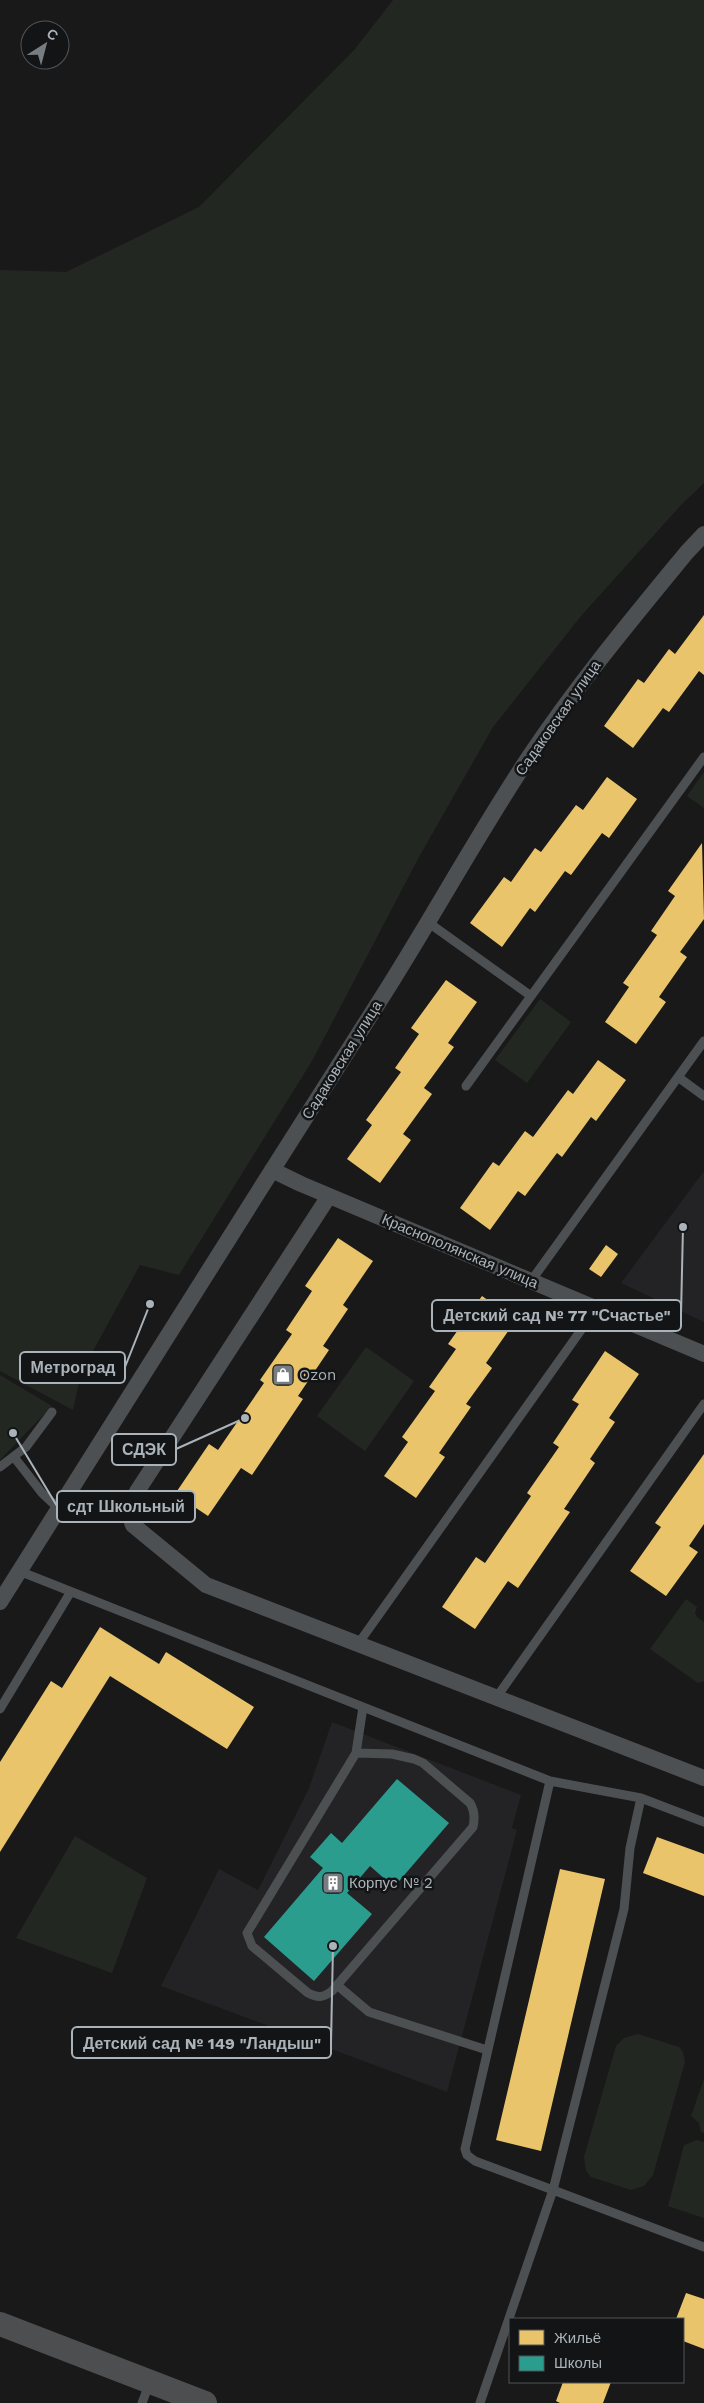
<svg xmlns="http://www.w3.org/2000/svg" width="704" height="2403" font-family="'Work Sans',sans-serif">
	<style>
		.built { fill: #232325 }
		.green { fill: #222821 }
		.homes { fill: #e9c46a }
		.schools { fill: #2a9d8f }
		.lines { fill: none; stroke-linecap: round; stroke-linejoin: round }
		.lane { stroke: #4d5052; stroke-width: 9 }
		.street { stroke: #4d5052; stroke-width: 16 }
		.secondary { stroke: #4c4e50; stroke-width: 24 }
		.labels { text-anchor: middle; dominant-baseline: central; stroke-width: 5; stroke-linejoin: round; paint-order: stroke }
		.street-label { font-size: 15px; fill: #abb3ba; stroke: #131415 }
		.poi-label { font-size: 15px; fill: #abb3ba; stroke: #131415; text-anchor: start }
		.leader { fill: none; stroke: #abb3ba; stroke-width: 2 }
		.callout-dot { fill: #abb3ba; stroke: #131415; stroke-width: 2 }
		.callout { fill: #131415; stroke: #abb3ba; stroke-width: 2 }
		.callout-label { font-size: 16px; text-anchor: middle; font-weight: bold; fill: #abb3ba }
	</style>
	<rect width="100%" height="100%" fill="#191919"/>
	<!-- built -->
	<path class="built" d="M704,1171V1322L621,1283Z
		M332,1722L521,1795L512,1828L517,1830L447,2092L161,1986L219,1869L258,1890L309,1788Z"/>
	<!-- green -->
	<path class="green" d="M393,0H704V483L681,505L581,616L493,727L419,857L312,1061L179,1275L140,1265L81,1373L73,1410L0,1371V270L66,272L199,207L355,49Z
		M704,772V808L687,796Z
		M540,999L571,1022L527,1083L495,1060Z
		M366,1347L414,1381L365,1451L317,1416Z
		M0,1375L52,1406L0,1460Z
		M686,1599L697,1607L695,1613L697,1617L704,1622V1681L698,1683L650,1649Z
		M75,1836L147,1878L112,1973L16,1938Z
		M638,2034L679,2047L683,2052L685,2062L653,2175L644,2186L631,2190L591,2177L586,2171L584,2157L616,2046L624,2038Z
		M704,2079V2133L701,2132L699,2123L691,2116Z
		M697,2140L704,2142V2218L668,2206L684,2145Z"/>
	<!-- homes -->
	<path class="homes" d="M704,615V675L699,671L669,712L663,708L633,748L604,726L638,679L644,683L669,649L675,654Z
		M607,777L637,799L609,838L602,833L571,875L565,871L535,912L530,908L502,947L470,923L504,877L511,882L535,848L541,852L576,805L583,810Z
		M702,843L704,919L680,952L687,957L659,997L666,1002L636,1044L605,1022L629,987L623,983L657,935L651,931L675,896L668,891Z
		M446,980L477,1002L448,1043L454,1047L424,1088L432,1094L403,1134L411,1140L380,1183L347,1159L372,1125L366,1120L401,1072L395,1068L419,1034L411,1028Z
		M598,1060L626,1080L596,1121L591,1117L562,1157L557,1153L525,1196L518,1191L490,1230L460,1208L493,1162L499,1166L525,1131L533,1137L568,1090L573,1094Z
		M338,1238L373,1261L343,1305L348,1309L323,1346L329,1350L298,1396L303,1399L252,1475L241,1468L208,1516L175,1494L209,1444L218,1450L264,1383L260,1380L292,1334L286,1330L312,1291L305,1286Z
		M606,1245L618,1254L601,1277L589,1269Z
		M482,1296L516,1320L486,1363L492,1368L466,1404L471,1407L439,1453L445,1457L416,1498L384,1476L408,1442L402,1437L435,1391L429,1387L456,1349L448,1344Z
		M605,1351L639,1374L609,1418L615,1422L590,1459L595,1463L564,1509L570,1512L518,1588L508,1581L475,1629L442,1607L476,1557L485,1563L531,1496L527,1493L559,1447L553,1443L579,1404L572,1400Z
		M704,1454V1524L689,1546L698,1552L666,1596L630,1571L661,1527L655,1523Z
		M100,1627L159,1664L166,1652L254,1707L227,1749L110,1676L0,1852V1762L51,1681L62,1688Z
		M657,1837L704,1854V1896L643,1873Z
		M560,1869L605,1879L541,2151L496,2140Z
		M686,2293L704,2299V2349L683,2341V2319H676Z
		M563,2382H611L603,2403H560L556,2401Z"/>
	<!-- schools -->
	<path class="schools" d="M397,1779L449,1823L394,1887L370,1866L347,1893L372,1914L314,1981L264,1937L323,1868L310,1857L331,1833L342,1843Z"/>
	<g class="lines">
		<!-- lane -->
		<path class="lane" d="M429,923L531,996
			M678,1077L704,1096
			M466,1086L704,757
			M531,1281L704,1041
			M14,1457L42,1493L59,1509
			M0,1467L26,1447L52,1412
			M19,1571L550,1781L641,1798L704,1822
			M358,1644L596,1309
			M496,1698L704,1404
			M0,1709L70,1593
			M356,1753L392,1754L414,1759L423,1763L470,1803C475,1811 475,1818 473,1827L332,1991C323,1998 318,1998 308,1993L252,1946L247,1933Z
			M356,1753L363,1707
			M550,1781L465,2149L467,2155L475,2161L553,2190L624,1909L630,1848L641,1798
			M337,1985L369,2012L487,2050
			M142,2403L150,2382
			M480,2403L553,2190L704,2247"/>
		<!-- street -->
		<path class="street" d="M272,1170L301,1184L704,1354
			M329,1196L138,1490C131,1503 127,1510 133,1525L206,1585L704,1778
			M0,1602C128,1399 255,1196 384,994C434,915 478,834 529,757C577,685 632,619 687,552L704,534"/>
		<!-- secondary -->
		<path class="secondary" d="M0,2324L205,2403"/>
	</g>
	<!-- icons -->
	<defs>
		<g id="shop-square" transform="scale(1.125)"><rect x="-9" y="-9" width="18" height="18" rx="4" fill="#787d82" stroke="#131415"/><path d="M-5-2.5h2.3a2.7 3.5 0 0 1 5.4 0H5L5.5 6h-11ZM-1.5-2.5h3a1.5 2.3 0 0 0-3 0Z" fill="#fff"/></g>
		<g id="building-square" transform="scale(1.125)"><rect x="-9" y="-9" width="18" height="18" rx="4" fill="#787d82" stroke="#131415"/><path d="M-4-6H4V6H1V3H-1V6H-4ZM-2.5-4.3h1.7v1.8h-1.7ZM.8-4.3h1.7v1.8H.8ZM-2.5-1h1.7V.8h-1.7ZM.8-1h1.7V.8H.8Z" fill="#fff"/></g>
	</defs>
	<g fill-rule="evenodd">
		<use href="#shop-square" x="283" y="1375"/>
		<use href="#building-square" x="333" y="1883"/>
	</g>
	<g class="labels">
		<!-- street labels -->
		<g class="street-label">
			<text transform="translate(558 718) rotate(-55)">Садаковская улица</text>
			<text transform="translate(342 1060) rotate(-58)">Садаковская улица</text>
			<text transform="translate(460 1251) rotate(23)">Краснополянская улица</text>
		</g>
		<!-- poi labels -->
		<g class="poi-label">
			<text x="299" y="1375">Ozon</text>
			<text x="349" y="1883">Корпус № 2</text>
		</g>
	</g>
	<!-- callouts -->
	<path class="leader" d="M683 1227L681 1315M150 1304L125 1367M245 1418L176 1449M13 1433L57 1506M333 1946L331 2043"/>
	<g class="callout-dot">
		<circle cx="683" cy="1227" r="5"/>
		<circle cx="150" cy="1304" r="5"/>
		<circle cx="245" cy="1418" r="5"/>
		<circle cx="13" cy="1433" r="5"/>
		<circle cx="333" cy="1946" r="5"/>
	</g>
	<g class="callout">
		<rect x="432" y="1300" width="249" height="31" rx="5"/>
		<rect x="20" y="1352" width="105" height="31" rx="5"/>
		<rect x="112" y="1434" width="64" height="31" rx="5"/>
		<rect x="57" y="1491" width="138" height="31" rx="5"/>
		<rect x="72" y="2027" width="259" height="31" rx="5"/>
	</g>
	<g class="callout-label">
		<text x="557" y="1321">Детский сад № 77 "Счастье"</text>
		<text x="73" y="1373">Метроград</text>
		<text x="144" y="1455">СДЭК</text>
		<text x="126" y="1512">сдт Школьный</text>
		<text x="202" y="2049">Детский сад № 149 "Ландыш"</text>
	</g>
	<!-- legend -->
	<rect x="509" y="2318" width="175" height="65" fill="#131415" stroke="#505457"/>
	<rect x="519" y="2330" width="25" height="15" fill="#e9c46a" stroke="#505457"/>
	<text x="554" y="2343" font-size="15" fill="#abb3ba">Жильё</text>
	<rect x="519" y="2356" width="25" height="15" fill="#2a9d8f" stroke="#505457"/>
	<text x="554" y="2368" font-size="15" fill="#abb3ba">Школы</text>
	<!-- north arrow -->
	<g transform="translate(45 45) rotate(36)"><circle r="24" fill="#131415" stroke="#505457"/>
	<path d="M0-4L9 19L0 12L-9 19Z" fill="#787d82"/>
	<text y="-8" font-size="14" font-weight="bold" text-anchor="middle" fill="#abb3ba">С</text>
	</g>
</svg>
